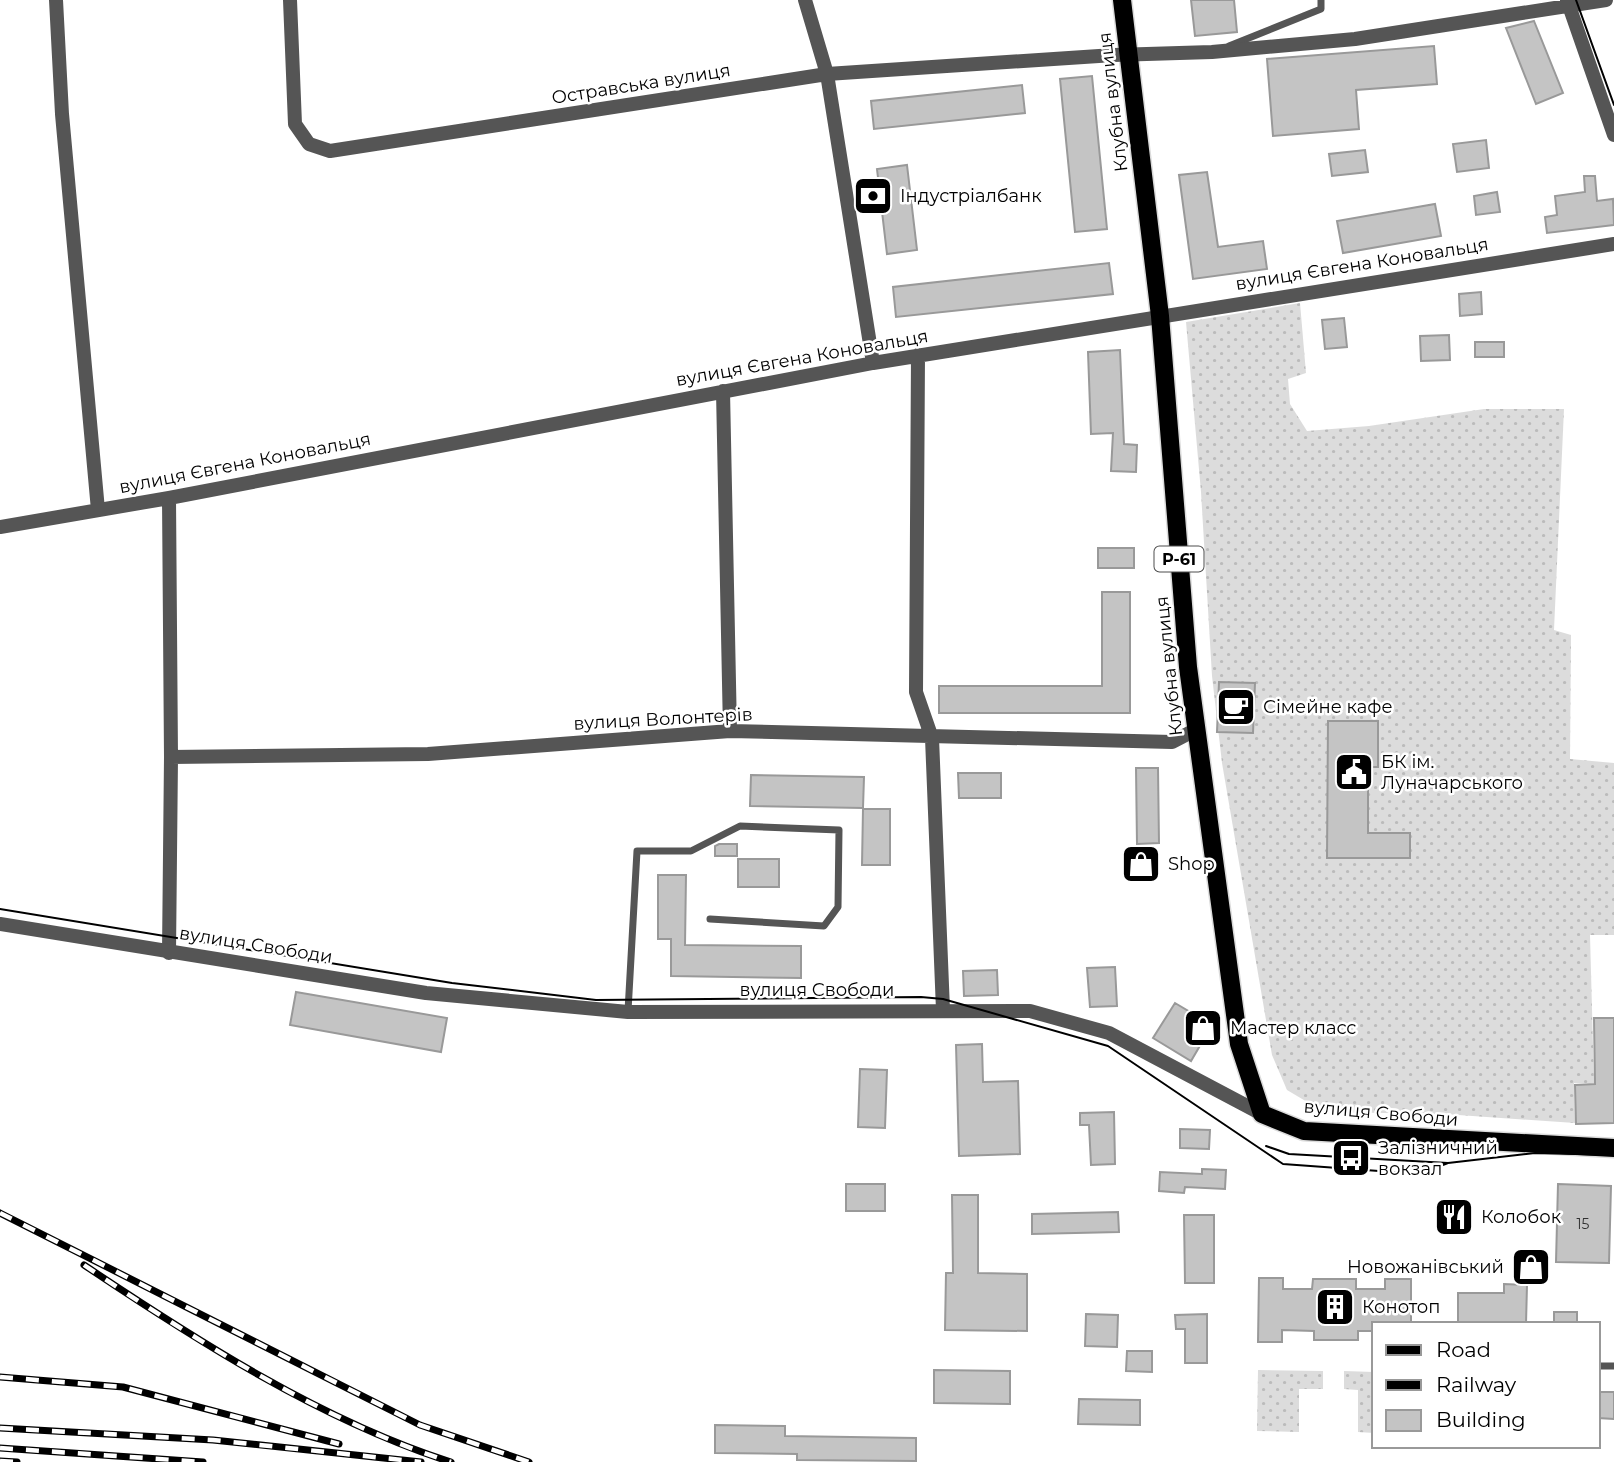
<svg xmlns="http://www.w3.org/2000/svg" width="1614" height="1462" font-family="Montserrat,sans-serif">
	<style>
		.grass { fill: url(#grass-dots) }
		.building { fill: #c4c4c4; stroke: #999; stroke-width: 2 }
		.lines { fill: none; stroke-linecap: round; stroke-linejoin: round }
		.primary-casing { stroke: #dbdbdb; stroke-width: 21 }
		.service { stroke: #555; stroke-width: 7 }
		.minor { stroke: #555; stroke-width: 14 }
		.tertiary { stroke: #555; stroke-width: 14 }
		.primary { stroke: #000; stroke-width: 18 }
		.tram { stroke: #000; stroke-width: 2 }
		.rail-casing { stroke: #000; stroke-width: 7 }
		.rail { stroke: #fff; stroke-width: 4.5; stroke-dasharray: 13; stroke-linecap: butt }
		.labels { text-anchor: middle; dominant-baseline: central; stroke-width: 5; stroke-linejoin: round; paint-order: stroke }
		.number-label { font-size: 14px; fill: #313131 }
		.shield { fill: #fff; stroke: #4c4c4c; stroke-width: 2 }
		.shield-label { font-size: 16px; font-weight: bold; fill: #000 }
		.street-label { font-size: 18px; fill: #000; stroke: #fff }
		.poi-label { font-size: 18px; fill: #000; stroke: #fff; text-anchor: start }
	</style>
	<defs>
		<pattern id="grass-dots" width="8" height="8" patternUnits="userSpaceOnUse" patternTransform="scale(1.75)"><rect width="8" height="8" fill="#dcdcdc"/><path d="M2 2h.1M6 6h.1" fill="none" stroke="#bbb" stroke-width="1.8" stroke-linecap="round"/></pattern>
	</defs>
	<rect width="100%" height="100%" fill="#fff"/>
	<!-- grass -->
	<path class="grass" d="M1300,303L1306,373L1288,379L1290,404L1307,431L1369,426L1484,409H1564L1554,630L1571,635L1570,759L1614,763V935H1590L1594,1083H1574L1575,1123L1444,1114L1324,1112L1287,1090L1272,1055L1222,763L1212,676L1201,492L1186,322Z
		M1258,1370L1323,1371V1389H1299V1432L1257,1431Z
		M1344,1371L1374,1372V1433L1358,1432V1390L1344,1389Z"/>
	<!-- building -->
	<path class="building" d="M1191,0H1234L1237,32L1195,36Z
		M1534,21L1563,93L1536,104L1506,28Z
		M1434,46L1437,84L1356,90L1359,129L1273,136L1267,59Z
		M1092,76L1107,229L1075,232L1060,79Z
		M1022,85L1025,113L874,129L871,101Z
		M1486,140L1489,168L1457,172L1453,144Z
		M1365,150L1368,172L1332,176L1329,154Z
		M907,165L917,250L887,254L877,169Z
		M1207,172L1218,247L1263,241L1267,269L1193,279L1179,175Z
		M1584,176H1595L1597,201L1613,199L1614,225L1547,233L1545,217L1557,215L1555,196L1585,192Z
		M1497,192L1500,212L1476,215L1474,196Z
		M1435,204L1441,236L1343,253L1337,221Z
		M1109,263L1113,294L896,317L893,287Z
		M1481,292L1482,314L1460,316L1459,294Z
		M1344,318L1347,347L1325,349L1322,320Z
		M1449,335L1450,360L1421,361L1420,336Z
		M1475,342H1504V357H1475Z
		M1120,350L1124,444L1137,445L1136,472L1111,471L1113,433L1091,434L1088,352Z
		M1098,548H1134V568H1098Z
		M1102,592H1130V713H939V686H1102Z
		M1219,682L1255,683L1253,733L1217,732Z
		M1328,721H1378V767H1368V833H1410V858H1327Z
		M1136,768H1158L1159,843L1137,844Z
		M958,773H1001V798H959Z
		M751,775L864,777L863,808L750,806Z
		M863,809H890V865H862Z
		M719,844H737V856H715V846Z
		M738,859H779V887H738Z
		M658,875H686L685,945L801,946V978L671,976V939H658Z
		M1115,967L1117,1006L1090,1007L1087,968Z
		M997,970L998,995L964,996L963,971Z
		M296,992L447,1018L441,1052L290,1025Z
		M1175,1003L1212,1025L1191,1061L1153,1038Z
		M1594,1018H1614V1123L1576,1124L1575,1085L1595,1084Z
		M982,1044L983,1082L1018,1081L1020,1154L959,1156L956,1045Z
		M860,1069L887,1070L885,1128L858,1127Z
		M1114,1112L1115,1164L1091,1165L1089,1125H1080V1113Z
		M1180,1129L1210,1130L1209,1149L1180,1148Z
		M1202,1169L1226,1170L1225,1189L1185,1187L1184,1193L1159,1191L1160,1172L1202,1174Z
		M846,1184H885V1211H846Z
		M1558,1184L1611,1186L1609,1263L1556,1262Z
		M952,1195H978V1273L1027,1274V1331L945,1330L946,1273H953Z
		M1118,1212L1119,1232L1032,1234V1214Z
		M1184,1215H1214V1283H1185Z
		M1259,1278H1283V1289H1312L1313,1279H1356V1289H1385V1279H1411V1324H1374V1331H1358V1340H1314V1331L1282,1330V1342H1258Z
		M1504,1284L1527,1285L1526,1324H1458V1293H1504Z
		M1554,1312H1577V1324H1554Z
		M1086,1314L1118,1315L1117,1347L1085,1346Z
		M1207,1314V1363H1185V1329H1176L1175,1315Z
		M1127,1351H1152V1372L1126,1371Z
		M934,1370L1010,1371V1404L934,1403Z
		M1598,1392H1614V1419L1598,1418Z
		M1079,1399L1140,1400V1425L1078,1424Z
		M715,1425L785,1426V1436L916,1438V1461L797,1460V1454L715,1453Z"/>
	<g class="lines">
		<!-- primary casing -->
		<g class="primary-casing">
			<path id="primary" d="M1122,0L1160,316L1188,667L1239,1044L1262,1114L1304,1131L1614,1148"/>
		</g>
		<!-- service -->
		<path class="service" d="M1229,46L1321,9V0
			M628,1011L637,851H691L740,826L839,830L838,907L824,926L710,919
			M1598,1366H1614"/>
		<!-- minor -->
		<path class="minor" d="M56,0L62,114L98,510
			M290,0L295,124L309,144L330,151L827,74L1114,55L1212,52L1355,39L1606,0
			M805,0L827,74L873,363
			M1567,0L1614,135
			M918,355L916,692L932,738L943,1010
			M723,391L730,731
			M0,527L169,498L873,363L1614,244
			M171,757L428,754L730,731L1172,742L1197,729
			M169,953L171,757L169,498"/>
		<!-- tertiary -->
		<path class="tertiary" d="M0,924L426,993L628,1012L1030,1011L1109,1033L1262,1114"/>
		<!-- primary -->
		<use href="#primary" class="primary"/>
		<!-- tram -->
		<path class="tram" d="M1576,0L1614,105
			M0,909L452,983L596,1000L921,997L943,999L1108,1046L1283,1164L1420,1174L1448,1163
			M1266,1146L1289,1154L1448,1163L1535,1153L1614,1155"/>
		<!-- rail casing -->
		<g class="rail-casing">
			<path id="rail" d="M0,1213L420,1425L529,1462
				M84,1265C196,1340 322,1421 451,1462
				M0,1377L123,1387L339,1444
				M0,1428L213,1440L421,1462
				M0,1448L203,1462
				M0,1461L17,1462"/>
		</g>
		<!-- rail -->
		<use href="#rail" class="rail"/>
	</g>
	<!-- icons -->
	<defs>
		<g id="bank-square" transform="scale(2.0125)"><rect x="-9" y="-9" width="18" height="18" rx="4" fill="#000" stroke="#fff"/><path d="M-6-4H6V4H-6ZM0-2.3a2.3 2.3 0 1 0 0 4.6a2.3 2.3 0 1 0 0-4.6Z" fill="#fff"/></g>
		<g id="cafe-square" transform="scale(2.0125)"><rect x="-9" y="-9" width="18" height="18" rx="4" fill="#000" stroke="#fff"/><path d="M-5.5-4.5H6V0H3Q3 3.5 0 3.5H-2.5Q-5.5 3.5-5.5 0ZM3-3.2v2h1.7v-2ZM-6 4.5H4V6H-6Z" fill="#fff"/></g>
		<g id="civic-square" transform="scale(2.0125)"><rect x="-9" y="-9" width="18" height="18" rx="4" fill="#000" stroke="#fff"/><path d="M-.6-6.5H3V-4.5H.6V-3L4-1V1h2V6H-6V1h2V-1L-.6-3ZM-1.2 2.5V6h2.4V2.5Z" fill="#fff"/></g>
		<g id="shop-square" transform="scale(2.0125)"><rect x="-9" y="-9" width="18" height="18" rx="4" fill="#000" stroke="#fff"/><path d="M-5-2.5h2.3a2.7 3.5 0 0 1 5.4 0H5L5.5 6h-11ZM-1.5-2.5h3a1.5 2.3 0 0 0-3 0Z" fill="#fff"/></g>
		<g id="bus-square" transform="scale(2.0125)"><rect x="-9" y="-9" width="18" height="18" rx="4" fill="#000" stroke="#fff"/><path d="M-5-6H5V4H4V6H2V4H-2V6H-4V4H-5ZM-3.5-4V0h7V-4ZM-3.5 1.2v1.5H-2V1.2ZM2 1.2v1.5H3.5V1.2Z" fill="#fff"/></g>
		<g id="restaurant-square" transform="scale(2.0125)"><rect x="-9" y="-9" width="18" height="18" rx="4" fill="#000" stroke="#fff"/><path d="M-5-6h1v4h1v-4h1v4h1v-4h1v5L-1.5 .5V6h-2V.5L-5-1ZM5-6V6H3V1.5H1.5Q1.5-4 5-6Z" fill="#fff"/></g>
		<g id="building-square" transform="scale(2.0125)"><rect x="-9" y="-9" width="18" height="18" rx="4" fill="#000" stroke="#fff"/><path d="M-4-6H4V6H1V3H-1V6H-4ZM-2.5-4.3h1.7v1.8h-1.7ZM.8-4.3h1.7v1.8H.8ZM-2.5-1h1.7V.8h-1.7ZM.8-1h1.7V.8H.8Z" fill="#fff"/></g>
	</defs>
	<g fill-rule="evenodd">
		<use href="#bank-square" x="873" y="196"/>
		<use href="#cafe-square" x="1236" y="707"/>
		<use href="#civic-square" x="1354" y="772"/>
		<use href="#shop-square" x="1141" y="864"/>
		<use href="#shop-square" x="1203" y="1028"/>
		<use href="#bus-square" x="1351" y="1158"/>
		<use href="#restaurant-square" x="1454" y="1217"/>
		<use href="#shop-square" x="1531" y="1267"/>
		<use href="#building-square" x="1335" y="1307"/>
	</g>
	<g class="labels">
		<!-- number labels -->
		<g class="number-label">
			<text x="1583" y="1224">15</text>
		</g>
		<!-- shield labels -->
		<rect class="shield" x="1154.5" y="546.5" width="49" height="25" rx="5"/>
		<g class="shield-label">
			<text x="1179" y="559">Р-61</text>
		</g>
		<!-- street labels -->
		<g class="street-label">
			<text transform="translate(641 84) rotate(-9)">Остравська вулиця</text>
			<text transform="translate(1113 102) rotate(-97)">Клубна вулиця</text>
			<text transform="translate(1362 264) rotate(-9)">вулиця Євгена Коновальця</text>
			<text transform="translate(802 358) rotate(-10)">вулиця Євгена Коновальця</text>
			<text transform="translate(245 463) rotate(-11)">вулиця Євгена Коновальця</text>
			<text transform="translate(1169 666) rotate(-96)">Клубна вулиця</text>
			<text transform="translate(663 719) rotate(-3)">вулиця Волонтерів</text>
			<text transform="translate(256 945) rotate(9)">вулиця Свободи</text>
			<text x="817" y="990">вулиця Свободи</text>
			<text transform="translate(1381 1113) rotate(5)">вулиця Свободи</text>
		</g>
		<!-- poi labels -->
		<g class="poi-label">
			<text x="900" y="196">Індустріалбанк</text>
			<text x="1263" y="707">Сімейне кафе</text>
			<text x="1381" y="762">БК ім.<tspan x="1381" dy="21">Луначарського</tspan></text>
			<text x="1168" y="864">Shop</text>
			<text x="1230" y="1028">Мастер класс</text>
			<text x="1378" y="1148">Залізничний<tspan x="1378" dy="21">вокзал</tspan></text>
			<text x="1481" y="1217">Колобок</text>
			<text x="1504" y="1267" text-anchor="end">Новожанівський</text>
			<text x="1362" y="1307">Конотоп</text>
		</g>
	</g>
	<!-- legend -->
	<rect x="1372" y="1322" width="228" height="126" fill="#ffffff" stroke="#999999" stroke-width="2"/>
	<rect x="1386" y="1345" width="35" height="10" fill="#000000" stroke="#999999" stroke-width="2"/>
	<text x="1436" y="1357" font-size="21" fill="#000000">Road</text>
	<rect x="1386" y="1380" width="35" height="10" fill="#000000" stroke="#999999" stroke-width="2"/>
	<text x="1436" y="1392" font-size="21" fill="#000000">Railway</text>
	<rect x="1386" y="1410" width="35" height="21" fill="#c4c4c4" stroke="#999999" stroke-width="2"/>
	<text x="1436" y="1427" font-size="21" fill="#000000">Building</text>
</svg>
